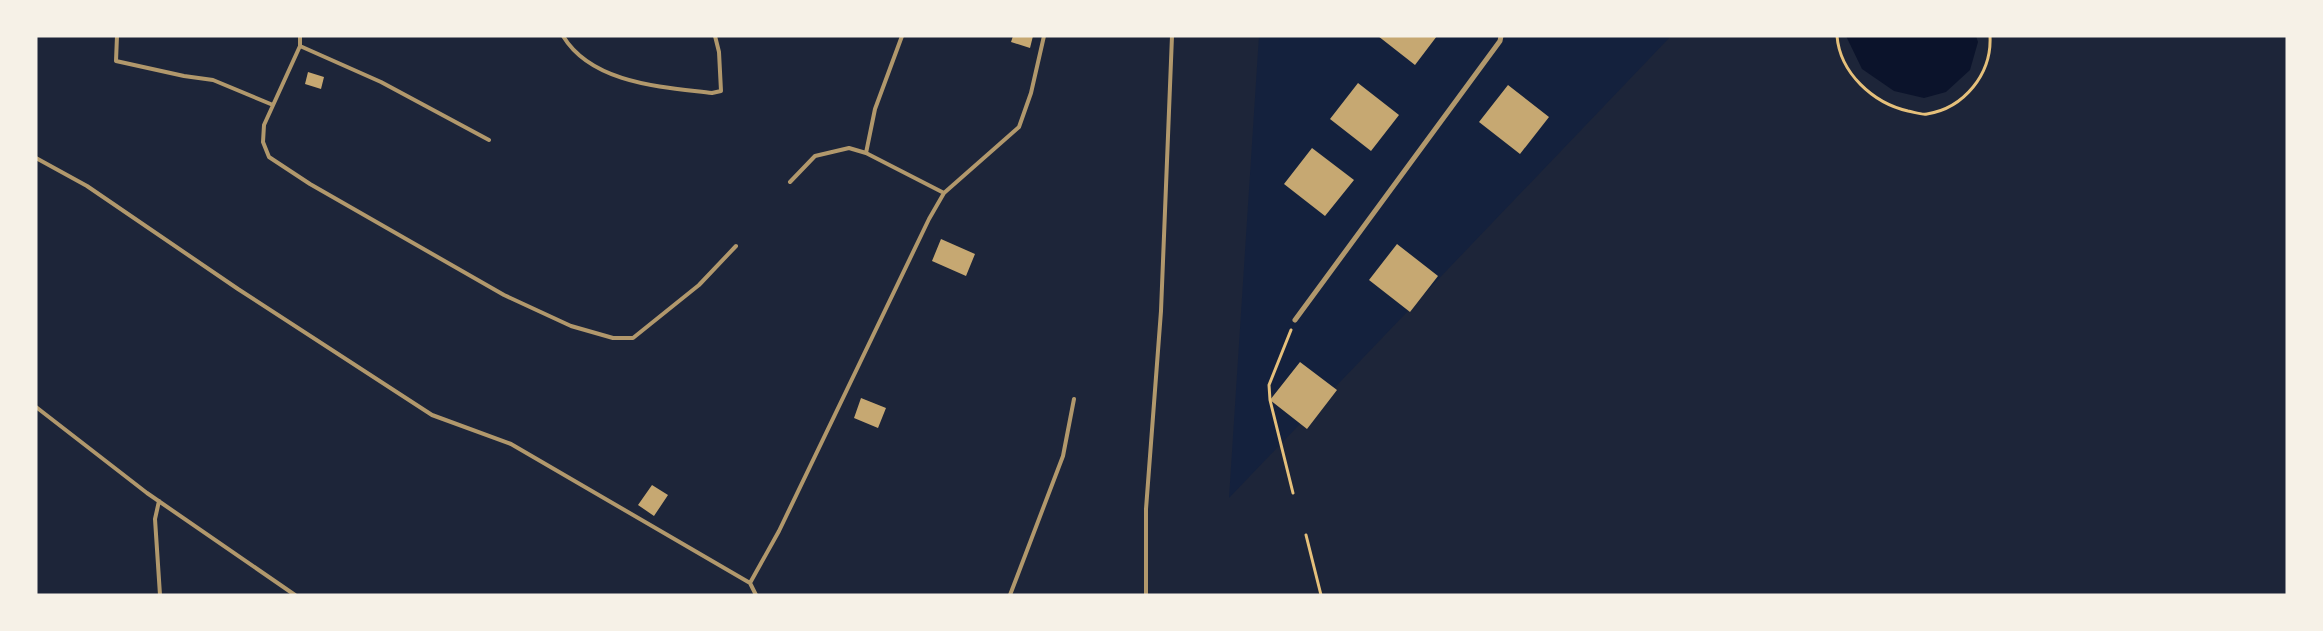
<svg xmlns="http://www.w3.org/2000/svg" width="2323" height="631" font-family="Commissioner,sans-serif">
	<style>
		.green { fill: #1d2539 }
		.water { fill: #0b132b }
		.building { fill: #c6a872 }
		.lines { fill: none; stroke-linecap: round; stroke-linejoin: round }
		.path { stroke: #e5c07b; stroke-width: 3 }
		.service { stroke: #b1986c; stroke-width: 4 }
		.minor { stroke: #b1986c; stroke-width: 5 }
	</style>
	<rect width="100%" height="100%" fill="#14213d"/>
	<!-- green -->
	<path class="green" d="M36,36H1259L1229,498L1671,36H2287V595H36Z"/>
	<!-- water -->
	<path class="water" d="M1846,36H1976L1978,42L1970,70L1946,92L1924,98L1894,91L1862,69Z"/>
	<!-- building -->
	<path class="building" d="M1013,36H1033L1030,48L1011,42Z
		M1378,36H1437L1415,65Z
		M308,72L324,77L321,89L305,84Z
		M1358,83L1399,115L1371,151L1330,119Z
		M1508,85L1549,117L1520,154L1479,122Z
		M1312,148L1354,180L1325,216L1284,184Z
		M941,239L975,254L966,276L932,261Z
		M1397,244L1438,276L1410,312L1369,280Z
		M1300,362L1337,390L1307,429L1270,400Z
		M861,398L886,408L878,428L854,418Z
		M652,485L668,495L654,516L638,505Z"/>
	<g class="lines">
		<!-- path -->
		<path class="path" d="M1837,36C1840,73 1873,103 1908,111C1914,112 1921,115 1927,114C1964,108 1992,74 1990,36
			M1291,330L1269,385L1270,400L1293,493
			M1306,535L1321,595"/>
		<!-- service -->
		<path class="service" d="M117,36L116,61L184,76L213,80L273,105
			M300,36V46L264,125L263,142L269,157L310,184L504,295L571,326L613,338H633L699,285L736,246
			M563,36C592,84 663,87 712,93L721,91L719,52L715,36
			M300,46L381,82L489,140
			M866,153L875,109L902,36
			M36,158L87,186L238,289L432,415L511,444L750,583L756,595
			M790,182L815,156L849,148L866,153L944,193
			M36,407L147,493L295,595
			M159,501L155,519L160,595
			M750,583L779,531L929,219L944,193L1019,127L1031,93L1044,36
			M1010,595L1063,456L1074,399
			M1146,595V509L1161,311L1172,36"/>
		<!-- minor -->
		<path class="minor" d="M1295,320L1500,41L1501,36"/>
	</g>
	<!-- border -->
	<rect width="2323" height="631" fill="none" stroke="#f6f1e7" stroke-width="75"/>
</svg>
